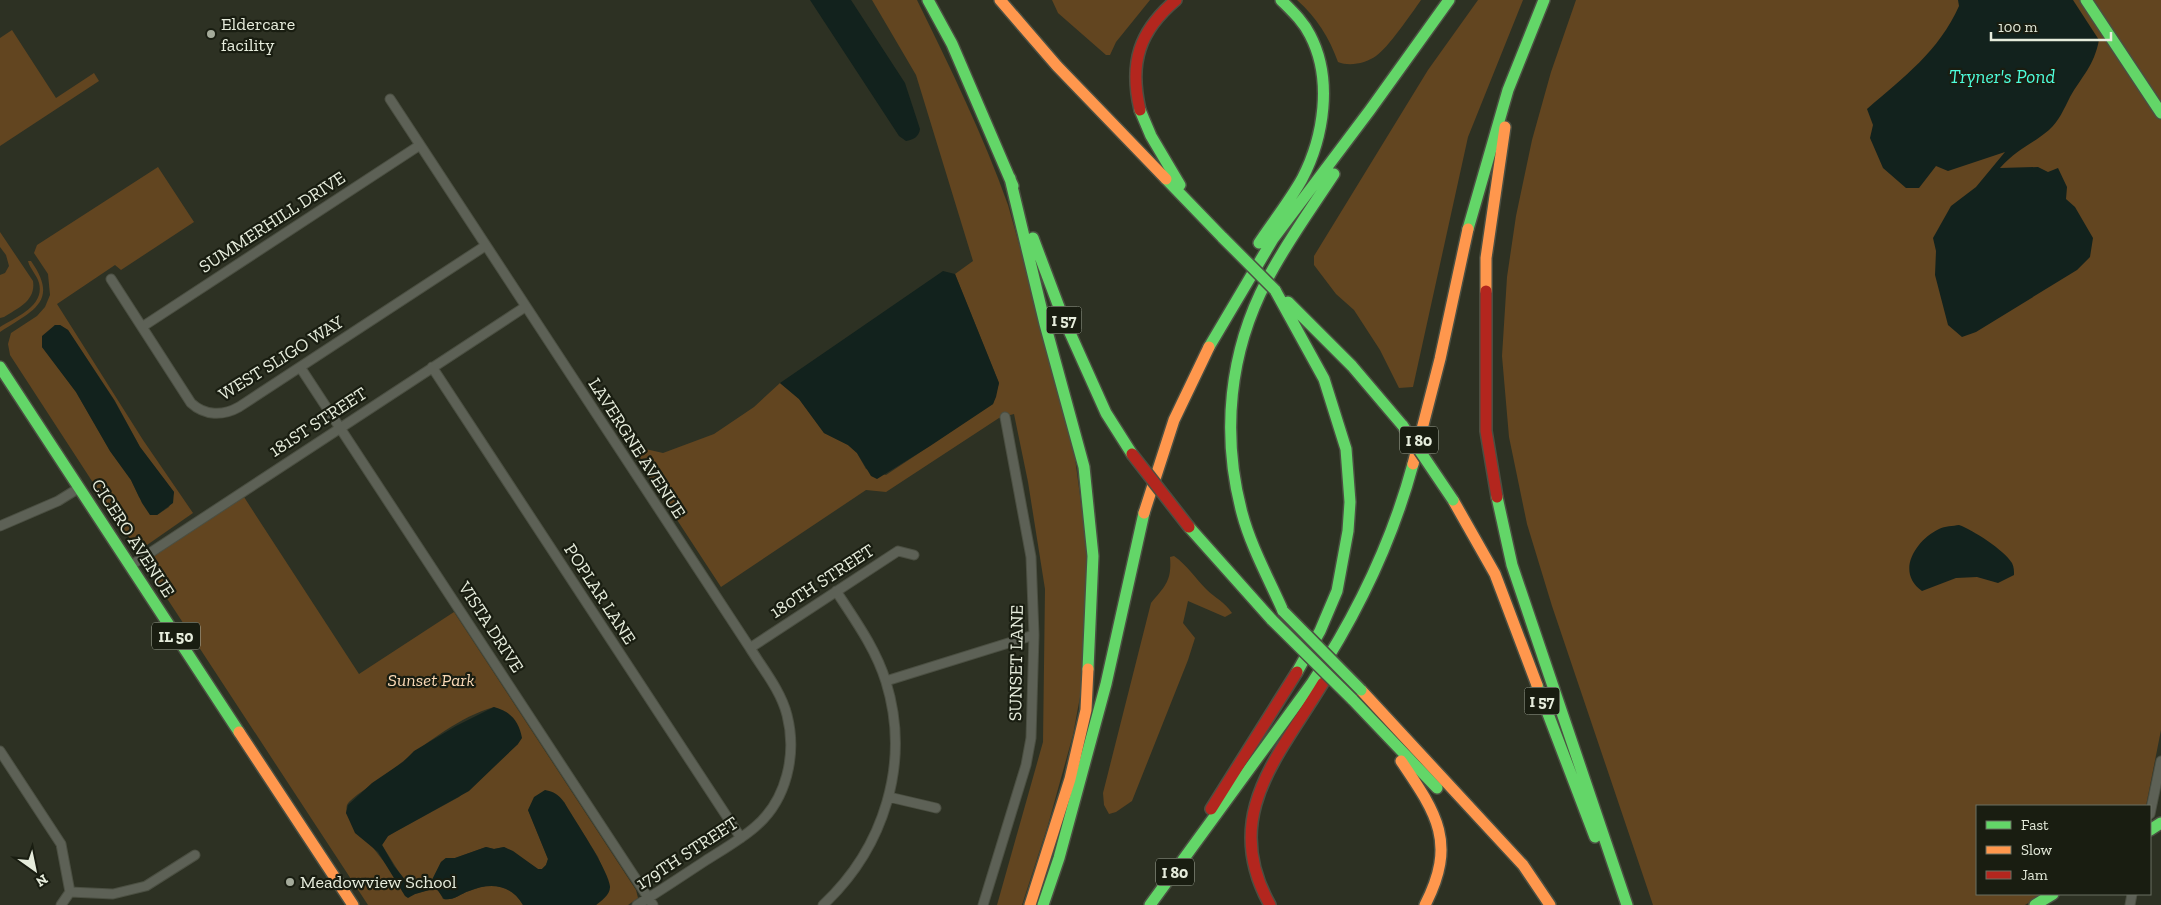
<svg xmlns="http://www.w3.org/2000/svg" width="2161" height="905" font-family="'Zilla Slab',serif">
	<style>
		.green { fill: #624520; fill-rule: evenodd }
		.water { fill: #12221d }
		.lines { fill: none; stroke-linecap: round; stroke-linejoin: round }
		.street-casing { stroke: #4b4f42; stroke-width: 11 }
		.fast-casing { stroke: #4b4f42; stroke-width: 14 }
		.slow-casing { stroke: #4b4f42; stroke-width: 14 }
		.jam-casing { stroke: #4b4f42; stroke-width: 14 }
		.street { stroke: #5d6156; stroke-width: 9 }
		.fast { stroke: #63d668; stroke-width: 11 }
		.slow { stroke: #ff974d; stroke-width: 11 }
		.jam { stroke: #b3261e; stroke-width: 11 }
		.fast-bridge-casing { stroke: #4b4f42; stroke-width: 14; stroke-linecap: butt }
		.jam-bridge-casing { stroke: #4b4f42; stroke-width: 14; stroke-linecap: butt }
		.fast-bridge { stroke: #63d668; stroke-width: 11 }
		.jam-bridge { stroke: #b3261e; stroke-width: 11 }
		.poi-dot { fill: #a5ab9b; stroke: #191d11; stroke-width: 2 }
		.labels { text-anchor: middle; dominant-baseline: central; stroke-width: 4.5; stroke-linejoin: round; paint-order: stroke }
		.shield { fill: #191d11; stroke: #a8ae9f; stroke-width: 1 }
		.shield-label { font-size: 16px; font-weight: bold; fill: #e6ecdc }
		.poi-label { font-size: 18px; fill: #e6ecdc; stroke: #191d11; text-anchor: start }
		.street-label { font-size: 18px; fill: #e6ecdc; stroke: #191d11 }
		.park-label { font-size: 18px; font-style: italic; fill: #fad9b6; stroke: #191d11 }
		.water-label { font-size: 19px; font-style: italic; fill: #4effdd; stroke: #191d11 }
	</style>
	<rect width="100%" height="100%" fill="#2d3123"/>
	<!-- green -->
	<path class="green" d="M872,0H917C950,67 983,135 1008,205L1071,428L1089,563L1082,686L1073,735L1048,825L1022,905H997L1043,742L1045,589L1028,482L1014,414L999,418L886,492L866,490L721,587L628,445L663,453L714,434L754,407L780,383L799,399L824,433L848,445L857,453L866,469L886,475L993,404L999,383L955,274L973,261L916,75Z
		M1052,0H1150L1116,42L1110,55H1106L1058,13Z
		M1297,0H1421C1412,13 1387,49 1376,56C1366,63 1350,67 1338,62C1329,37 1317,18 1297,0Z
		M1478,0H1523L1468,137L1413,387L1399,388L1380,350L1354,310L1336,294L1314,265V256L1428,70Z
		M1576,0H2161V730L2146,806H1977V894H2043L2025,905H1653L1552,606L1527,524L1509,437L1502,356L1507,277L1516,216L1532,140L1551,72Z
		M12,30L56,98L94,73L99,81L0,146V38Z
		M158,167L194,222L121,270L115,265L57,304L143,440L193,513L147,545H137L129,538L10,355L8,344L11,333L37,316L45,307L50,295L48,274L34,253L37,245ZM55,325H60L68,330L115,401L140,447L174,492L169,507L157,515L139,497L131,480L110,451L76,392L42,347Z
		M0,232L33,281C36,301 18,308 4,317L0,318V275L5,273L9,266L6,255L0,247Z
		M28,261H31C60,302 32,311 0,332V327C16,317 45,306 39,283C37,275 30,269 28,261Z
		M244,497L359,674L454,612L636,890L638,898L628,905H596L610,887L598,857L564,802L528,810L548,859L546,865L542,869H538L504,847L494,849L486,847L455,858H446L441,862L430,884L415,888L407,885L382,845L388,836L395,832L459,797L518,744L494,707C452,719 414,754 380,779C373,785 351,797 347,805C346,808 347,810 346,813L388,867L405,895L408,897L415,894L436,888L438,889L443,899C453,901 460,894 469,891C490,882 511,884 523,905H368L153,577L149,564L152,556Z
		M1174,556C1187,565 1195,578 1206,589C1215,598 1225,602 1232,613L1225,617L1188,601L1183,623L1195,638L1188,660L1132,801L1116,812L1109,814L1104,805L1103,793L1151,603C1165,586 1172,581 1170,557Z"/>
	<!-- water -->
	<path class="water" d="M810,0H851L905,83L920,129C919,137 913,140 906,141L899,136Z
		M1958,0H2073L2099,40C2094,66 2082,76 2070,97C2064,109 2059,121 2049,130C2031,145 2017,149 2000,168L2038,167L2048,172L2058,168L2067,187L2066,199L2075,207L2093,238L2090,257L2077,270L1976,332L1962,337L1948,325L1935,275L1936,251L1933,238L1951,206L1976,187L2005,152L1948,171L1936,166L1919,188H1906L1883,168L1870,138L1873,125L1867,109C1904,77 1939,51 1959,6Z
		M943,271L955,274L999,383L996,397L993,404L930,446L877,479L871,476L857,453L848,445L824,433L799,399L780,383Z
		M55,325H60L68,330L114,400L140,447L174,492L173,503L157,515H150L142,503L131,480L110,451L76,392L42,347V336Z
		M1959,525C1973,530 2004,550 2012,563C2014,567 2014,571 2014,575L1998,583L1977,577L1956,578L1922,591C1895,572 1916,540 1939,529C1945,526 1953,526 1959,525Z
		M494,707C510,711 519,721 522,738L518,744L469,791L395,832L388,836L382,845L394,866L411,887L430,884L441,862L446,858H455L486,847L494,849L504,847L513,851L538,869H542L546,865L548,859L528,810L534,797L545,790C554,792 558,794 564,802C573,818 610,872 610,887C610,895 601,901 596,905H523C511,884 490,882 469,891C460,894 453,901 444,899L436,888L415,894L408,898L405,896L378,852L355,833L346,813L348,805L372,783L403,762L414,751L456,726Z"/>
	<g class="lines">
		<!-- street casing -->
		<g class="street-casing">
			<path id="street" d="M390,99L750,648C763,669 781,691 787,715C797,754 787,800 755,827C740,840 722,850 705,861C682,876 660,891 637,905
				M111,279L191,403C205,416 223,416 239,407L485,246
				M142,327L420,145
				M300,367L653,905
				M432,367L741,838
				M0,526L58,501L79,488
				M130,566L525,307
				M750,648L898,551L914,555
				M886,681L1034,635
				M0,751L61,844L70,892
				M889,797L936,808
				M2150,814L2161,761
				M61,905L70,892L113,894L146,886L195,855
				M823,905C884,848 911,763 886,682C876,649 855,620 836,591
				M983,905L1026,765L1031,738L1034,635L1031,557L1005,417
				M2130,905L2132,894"/>
		</g>
		<!-- fast casing -->
		<g class="fast-casing">
			<path id="fast" d="M928,0L952,44L1013,186
				M2086,0L2161,113
				M1140,110L1151,136L1180,185
				M1010,178L1045,324L1084,467L1093,556L1088,669
				M1166,179L1223,238
				M1468,229L1508,90L1544,0
				M1033,238L1062,315L1106,413L1132,454
				M1259,243C1273,222 1289,202 1302,179C1324,137 1333,79 1310,35C1303,21 1292,11 1281,0
				M1275,290L1324,379L1346,449L1350,502L1348,531L1337,591L1320,631L1297,672
				M1288,302L1352,366L1403,426
				M1209,347L1273,239L1370,110L1449,0
				M0,367L239,732
				M1497,497L1512,565L1627,905
				M1189,527L1272,620
				M1283,611C1269,579 1251,547 1242,513C1221,434 1229,352 1267,280C1286,243 1311,209 1334,174
				M1537,685L1595,837
				M1352,699L1437,788
				M2150,830L2161,823
				M1043,905L1059,858L1106,684L1144,513
				M1150,905L1312,683C1356,616 1392,542 1413,464
				M2035,905L2053,894"/>
		</g>
		<!-- slow casing -->
		<g class="slow-casing">
			<path id="slow" d="M1000,0L1057,66L1166,179
				M1486,291V258L1505,127
				M1413,464L1440,359L1468,229
				M1453,500L1495,574L1537,685
				M1144,513L1174,420L1209,347
				M1361,690L1523,865L1550,905
				M239,732L353,905
				M1401,761C1437,814 1457,843 1425,905
				M1030,905L1070,779L1086,710L1088,669"/>
		</g>
		<!-- jam casing -->
		<g class="jam-casing">
			<path id="jam" d="M1140,110C1129,63 1139,31 1176,0
				M1486,291V431L1497,497
				M1211,809L1297,672
				M1270,905C1220,816 1279,756 1323,683"/>
		</g>
		<!-- street -->
		<use href="#street" class="street"/>
		<!-- fast -->
		<use href="#fast" class="fast"/>
		<!-- slow -->
		<use href="#slow" class="slow"/>
		<!-- jam -->
		<use href="#jam" class="jam"/>
		<!-- fast-bridge casing -->
		<g class="fast-bridge-casing">
			<path id="fast-bridge" d="M1223,238L1275,290
				M1403,426L1453,500
				M1283,611L1361,690
				M1272,620L1352,699"/>
		</g>
		<!-- jam-bridge casing -->
		<g class="jam-bridge-casing">
			<path id="jam-bridge" d="M1132,454L1189,527"/>
		</g>
		<!-- fast-bridge -->
		<use href="#fast-bridge" class="fast-bridge"/>
		<!-- jam-bridge -->
		<use href="#jam-bridge" class="jam-bridge"/>
	</g>
	<!-- markers -->
	<g class="poi-dot">
		<circle cx="211" cy="34" r="5"/>
		<circle cx="290" cy="882" r="5"/>
	</g>
	<g class="labels">
		<!-- shield labels -->
		<g class="shield">
			<rect x="1046.5" y="306.5" width="35" height="27" rx="4"/>
			<rect x="1400" y="426.5" width="38" height="27" rx="4"/>
			<rect x="152" y="622.5" width="48" height="27" rx="4"/>
			<rect x="1524.5" y="687.5" width="35" height="27" rx="4"/>
			<rect x="1156" y="858.5" width="38" height="27" rx="4"/>
		</g>
		<g class="shield-label">
			<text x="1064" y="320">I 57</text>
			<text x="1419" y="440">I 80</text>
			<text x="176" y="636">IL 50</text>
			<text x="1542" y="701">I 57</text>
			<text x="1175" y="872">I 80</text>
		</g>
		<!-- poi labels -->
		<g class="poi-label">
			<text x="221" y="24">Eldercare<tspan x="221" dy="21">facility</tspan></text>
			<text x="300" y="882">Meadowview School</text>
		</g>
		<!-- street labels -->
		<g class="street-label">
			<text transform="translate(272 222) rotate(-33)">SUMMERHILL DRIVE</text>
			<text transform="translate(281 358) rotate(-32)">WEST SLIGO WAY</text>
			<text transform="translate(318 422) rotate(-33)">181ST STREET</text>
			<text transform="translate(637 448) rotate(57)">LAVERGNE AVENUE</text>
			<text transform="translate(133 538) rotate(57)">CICERO AVENUE</text>
			<text transform="translate(822 581) rotate(-33)">180TH STREET</text>
			<text transform="translate(600 594) rotate(57)">POPLAR LANE</text>
			<text transform="translate(491 627) rotate(57)">VISTA DRIVE</text>
			<text transform="translate(1016 663) rotate(-89)">SUNSET LANE</text>
			<text transform="translate(687 853) rotate(-33)">179TH STREET</text>
		</g>
		<!-- park labels -->
		<g class="park-label">
			<text x="431" y="680">Sunset Park</text>
		</g>
		<!-- water labels -->
		<g class="water-label">
			<text x="2002" y="76">Tryner's Pond</text>
		</g>
	</g>
	<!-- legend -->
	<rect x="1976" y="805" width="175" height="90" fill="#191d11" stroke="#6b7062"/>
	<rect x="1986" y="821" width="25" height="8" fill="#63d668" stroke="#6b7062"/>
	<text x="2021" y="830" font-size="15" fill="#e6ecdc">Fast</text>
	<rect x="1986" y="846" width="25" height="8" fill="#ff974d" stroke="#6b7062"/>
	<text x="2021" y="855" font-size="15" fill="#e6ecdc">Slow</text>
	<rect x="1986" y="871" width="25" height="8" fill="#b3261e" stroke="#6b7062"/>
	<text x="2021" y="880" font-size="15" fill="#e6ecdc">Jam</text>
	<!-- north arrow -->
	<g transform="translate(35 870) rotate(147)" stroke="#191d11" stroke-width="4" paint-order="stroke">
	<path d="M0-4L9 19L0 12L-9 19Z" fill="#e6ecdc"/>
	<text y="-8" font-size="14" font-weight="bold" text-anchor="middle" fill="#e6ecdc">N</text>
	</g>
	<!-- scale -->
	<path d="M1991 32v8h120v-8" fill="none" stroke="#e6ecdc" stroke-width="2.5"/>
	<text x="1998" y="32" font-size="15" fill="#e6ecdc" stroke="#191d11" stroke-width="4" paint-order="stroke">100 m</text>
</svg>
